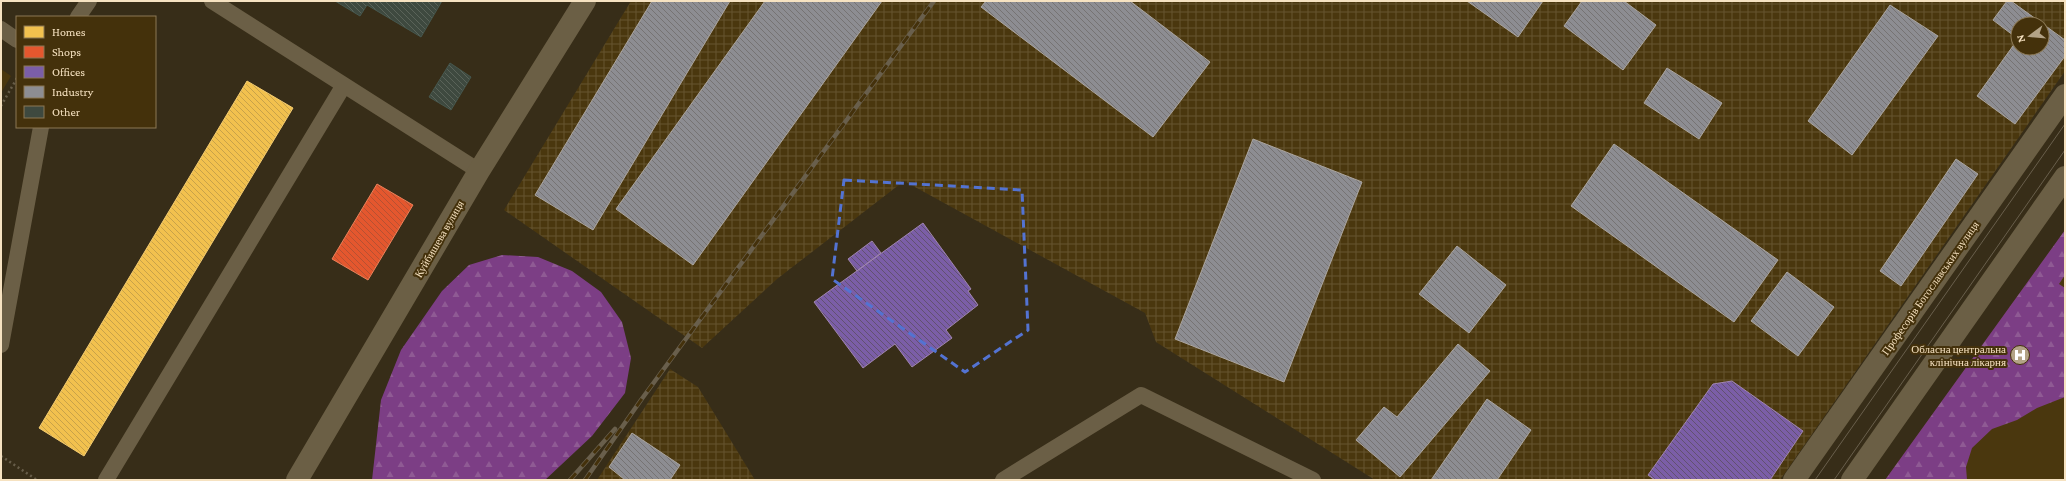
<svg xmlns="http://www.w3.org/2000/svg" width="2066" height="481" font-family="'Crimson Pro',serif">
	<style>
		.built { fill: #4a370e }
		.industrial { fill: url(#industrial-grid); fill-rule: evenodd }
		.forest { fill: url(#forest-firs) }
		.homes { fill: url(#homes-back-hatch); stroke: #f3cb70 }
		.shops { fill: url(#shops-back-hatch); stroke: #e9815a }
		.offices { fill: url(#offices-back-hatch); stroke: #a086af }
		.industry { fill: url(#industry-back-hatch); stroke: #aca6a0 }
		.building { fill: url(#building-back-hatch); stroke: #46574e }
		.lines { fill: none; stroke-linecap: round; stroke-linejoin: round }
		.path { stroke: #675d49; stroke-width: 2.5; stroke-dasharray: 2 3; stroke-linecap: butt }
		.lane { stroke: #6b5f46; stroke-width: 16 }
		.secondary { stroke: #6b5f45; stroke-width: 22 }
		.tram { stroke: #695f4c; stroke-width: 1 }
		.rail-casing { stroke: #695f4c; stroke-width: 4.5 }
		.rail { stroke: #44310b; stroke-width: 3; stroke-dasharray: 9; stroke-linecap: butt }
		.marked { fill: none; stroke: #5373d2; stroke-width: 3; stroke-dasharray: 8 5; stroke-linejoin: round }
		.labels { text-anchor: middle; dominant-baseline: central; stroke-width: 4; stroke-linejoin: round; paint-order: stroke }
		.street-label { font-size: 11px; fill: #f6e2c1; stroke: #44310b }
		.poi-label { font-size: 11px; fill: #f6e2c1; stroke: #44310b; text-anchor: end }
	</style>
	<defs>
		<pattern id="industrial-grid" width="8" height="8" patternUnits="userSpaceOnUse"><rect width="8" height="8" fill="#4a370e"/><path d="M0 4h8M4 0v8" fill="none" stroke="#65542f"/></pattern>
		<pattern id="forest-firs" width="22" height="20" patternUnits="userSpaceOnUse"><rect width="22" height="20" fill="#7c3e85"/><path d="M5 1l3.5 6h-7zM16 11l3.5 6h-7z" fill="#8f5a94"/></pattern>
		<pattern id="homes-back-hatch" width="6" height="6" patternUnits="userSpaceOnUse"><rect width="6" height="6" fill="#f2c14e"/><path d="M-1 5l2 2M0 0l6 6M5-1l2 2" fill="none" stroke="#c8a249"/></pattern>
		<pattern id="shops-back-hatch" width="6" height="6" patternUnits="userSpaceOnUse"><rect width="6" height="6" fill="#e4572e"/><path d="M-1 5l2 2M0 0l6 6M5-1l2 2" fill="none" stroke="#b65132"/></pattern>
		<pattern id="offices-back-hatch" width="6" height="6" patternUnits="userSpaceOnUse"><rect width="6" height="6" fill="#7b5ea7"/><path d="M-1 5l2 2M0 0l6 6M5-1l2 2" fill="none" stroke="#625170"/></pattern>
		<pattern id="industry-back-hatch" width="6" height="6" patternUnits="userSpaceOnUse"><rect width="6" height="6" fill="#8d8d92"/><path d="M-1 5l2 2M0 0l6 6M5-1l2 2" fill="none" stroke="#767373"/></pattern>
		<pattern id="building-back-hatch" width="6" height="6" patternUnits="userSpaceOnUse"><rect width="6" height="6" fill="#3e493f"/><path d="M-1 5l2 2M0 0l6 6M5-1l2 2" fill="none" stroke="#5a6359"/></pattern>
	</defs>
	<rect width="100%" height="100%" fill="#372d18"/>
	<!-- built -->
	<path class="built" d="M1,69L11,76L1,93Z
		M2065,230V480H1885Z"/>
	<!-- industrial -->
	<path class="industrial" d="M631,1H2065V71L1780,480H1375L1156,342L1145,313L904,181L777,279L702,348L504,210ZM2018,24H2042V48H2018Z
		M670,369L698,387L755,480H597Z"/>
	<!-- forest -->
	<path class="forest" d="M2065,230V275L2059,284L2065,288V397L2037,408L2017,420L1992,429L1972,448L1966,467L1967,480H1885Z
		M502,255L538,257L572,271L601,292L622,322L631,358L625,393L592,436L545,480H372L381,400L401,350L442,291L469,265Z"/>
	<!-- homes -->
	<path class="homes" d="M247,81L293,108L84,456L39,428Z"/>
	<!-- shops -->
	<path class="shops" d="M377,184L413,205L368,280L332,259Z"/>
	<!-- offices -->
	<path class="offices" d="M923,223L971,289L968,291L978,305L946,330L952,338L912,367L895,344L863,368L814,302Z
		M872,241L881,253L857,271L848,259Z
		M1732,381L1803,431L1770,480H1655L1648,475L1713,384Z"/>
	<!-- industry -->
	<path class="industry" d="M652,1H730L593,230L535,195Z
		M765,1H882L693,265L616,209Z
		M986,1H1130L1210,62L1153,137L981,7Z
		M1467,1H1543L1518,37Z
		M1582,1H1624L1656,25L1623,70L1564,26Z
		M2007,1H2011L2065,40V56L2015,124L1977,96L2018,39V48H2042V24H2018V39L1993,20Z
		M1890,5L1938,36L1852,155L1808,121Z
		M1667,68L1722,103L1699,139L1644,103Z
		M1253,139L1362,182L1284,382L1175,339Z
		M1614,144L1778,260L1734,322L1571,206Z
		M1956,159L1978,174L1901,286L1880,271Z
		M1457,246L1506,285L1469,333L1419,294Z
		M1787,272L1834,307L1798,356L1751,321Z
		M1458,344L1490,371L1400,477L1356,440L1384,407L1397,417Z
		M1487,399L1531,430L1497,480H1431Z
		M632,433L680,465L670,480H625L609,467Z"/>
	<!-- building -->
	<path class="building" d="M335,1H442L421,37L367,5L360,16Z
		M450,63L471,77L451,110L429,97Z"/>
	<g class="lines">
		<!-- path -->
		<path class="path" d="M1,106L17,78
			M1,456L37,480"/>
		<!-- lane -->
		<path class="lane" d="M212,1L479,171
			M78,17L89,1
			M1,29L17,40
			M1,345L41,127
			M106,480L344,85
			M1003,480L1141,395L1313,480"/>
		<!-- secondary -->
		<path class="secondary" d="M297,480L479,171L585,1
			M1794,480L2065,95
			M1852,480L2065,177"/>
		<!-- tram -->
		<path class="tram" d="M1815,480L2065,124
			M1834,480L2065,150"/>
		<!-- rail casing -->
		<g class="rail-casing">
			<path id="rail" d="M570,480L615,429
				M585,480L641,400L934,1"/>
		</g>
		<!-- rail -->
		<use href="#rail" class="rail"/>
	</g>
	<!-- marked area -->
	<path class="marked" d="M844,180L1022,190L1028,330L965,372L832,279Z"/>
	<!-- icons -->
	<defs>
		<g id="hospital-disc" transform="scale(1)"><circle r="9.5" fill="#b3a386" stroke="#44310b"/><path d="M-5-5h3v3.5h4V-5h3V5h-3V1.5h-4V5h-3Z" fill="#fff"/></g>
	</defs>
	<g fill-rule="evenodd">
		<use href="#hospital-disc" x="2020" y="355"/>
	</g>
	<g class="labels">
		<!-- street labels -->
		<g class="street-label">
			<text transform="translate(439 239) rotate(-60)">Куйбишева вулиця</text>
			<text transform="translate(1930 288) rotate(-55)">Професорів Богославських вулиця</text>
		</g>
		<!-- poi labels -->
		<g class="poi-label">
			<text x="2006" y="349">Обласна центральна<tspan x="2006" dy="13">клінічна лікарня</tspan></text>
		</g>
	</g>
	<!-- border -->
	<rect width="2066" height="481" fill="none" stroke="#f6e2c1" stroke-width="4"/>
	<!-- legend -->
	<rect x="16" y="16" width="140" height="112" fill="#44310b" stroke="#8b7854"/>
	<rect x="24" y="26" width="20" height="12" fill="#f2c14e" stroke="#8b7854"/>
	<text x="52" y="36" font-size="12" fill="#f6e2c1">Homes</text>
	<rect x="24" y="46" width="20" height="12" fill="#e4572e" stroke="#8b7854"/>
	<text x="52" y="56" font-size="12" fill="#f6e2c1">Shops</text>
	<rect x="24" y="66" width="20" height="12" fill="#7b5ea7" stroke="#8b7854"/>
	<text x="52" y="76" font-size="12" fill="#f6e2c1">Offices</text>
	<rect x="24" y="86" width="20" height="12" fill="#8d8d92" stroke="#8b7854"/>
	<text x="52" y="96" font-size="12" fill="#f6e2c1">Industry</text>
	<rect x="24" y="106" width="20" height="12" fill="#3e493f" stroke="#8b7854"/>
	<text x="52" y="116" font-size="12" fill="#f6e2c1">Other</text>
	<!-- north arrow -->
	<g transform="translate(2030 36) rotate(254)"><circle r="19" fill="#44310b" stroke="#8b7854"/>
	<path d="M0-3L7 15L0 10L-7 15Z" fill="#b3a386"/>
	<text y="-6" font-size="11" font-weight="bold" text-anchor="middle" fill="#f6e2c1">N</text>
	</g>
</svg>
